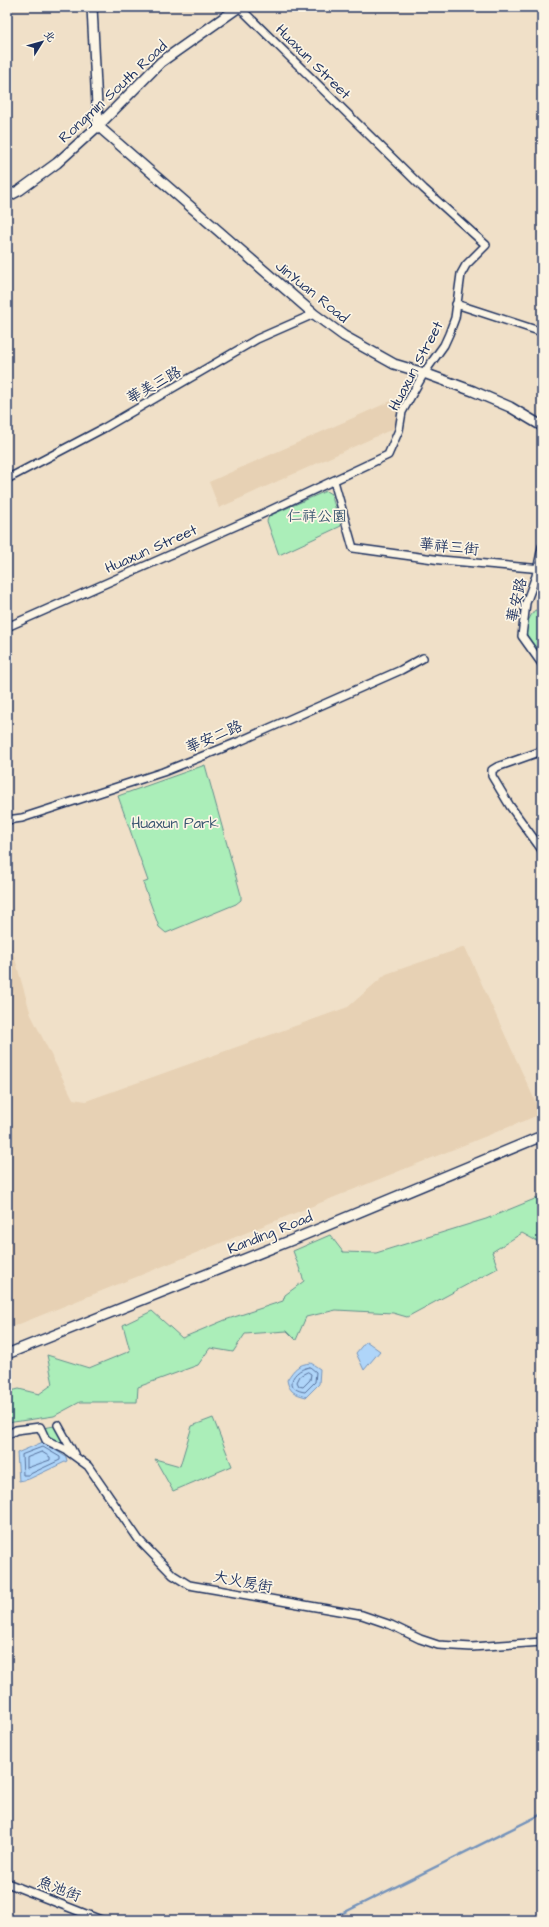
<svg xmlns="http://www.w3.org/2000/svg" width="549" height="1927" font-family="'Architects Daughter','LXGW WenKai TC',sans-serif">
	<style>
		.built { fill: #e7d1b4 }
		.green { fill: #abeeb9; stroke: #638e8c }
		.water { fill: #afd5f9; stroke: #7493bb }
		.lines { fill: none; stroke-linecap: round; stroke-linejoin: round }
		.shore { stroke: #56719c; stroke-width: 1 }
		.stream { stroke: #7493bb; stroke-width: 2.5 }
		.minor-casing { stroke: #1b2f5e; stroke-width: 10 }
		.tertiary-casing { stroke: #1b2f5e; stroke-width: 12 }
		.minor { stroke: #fcf5e5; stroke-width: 7 }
		.tertiary { stroke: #fcf5e5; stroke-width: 9 }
		.labels { text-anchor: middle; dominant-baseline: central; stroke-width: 3.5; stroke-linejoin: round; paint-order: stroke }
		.street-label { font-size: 15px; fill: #1b2f5e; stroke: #fcf5e5 }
		.park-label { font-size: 15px; fill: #385570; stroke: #fcf5e5 }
	</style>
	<rect width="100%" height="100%" fill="#f0e0c8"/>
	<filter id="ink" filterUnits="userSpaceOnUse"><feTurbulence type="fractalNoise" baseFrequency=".025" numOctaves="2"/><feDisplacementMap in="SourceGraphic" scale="8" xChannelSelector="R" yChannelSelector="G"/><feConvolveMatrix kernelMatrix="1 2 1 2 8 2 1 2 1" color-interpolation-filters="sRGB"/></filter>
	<g filter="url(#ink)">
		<!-- built -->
		<path class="built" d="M400,397L404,407L397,427L219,508L209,482Z
			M7,931L31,1015L73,1099L86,1101L348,1007L386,974L465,947L541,1114L7,1329Z"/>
		<!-- green -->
		<path class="green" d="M326,491L331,494L341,526L279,555L267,521L269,516Z
			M535,610L542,612V661L526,633C525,625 530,616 535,610Z
			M205,765L241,895V900L236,904L166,933L159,927L143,883L148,881L118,796Z
			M542,1196V1244L522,1233L492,1252L498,1268L407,1317L393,1313L336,1310L306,1317L296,1340L287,1331L245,1334L233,1352L210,1348L198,1365L138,1387L137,1402H80L54,1416L7,1423V1392L19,1389L39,1394L53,1384L47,1355L89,1368L130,1351L123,1325L152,1311L182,1338L225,1320L283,1301L285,1295L304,1281L293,1251L330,1235L343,1252L376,1253L486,1219Z
			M213,1418L232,1466L173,1491L155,1459L180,1466L192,1426Z
			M54,1426L63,1438L60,1443L45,1433L44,1428Z"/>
		<!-- water -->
		<path class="water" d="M366,1341L380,1351L364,1370L356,1353Z
			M311,1363L320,1369L319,1384L306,1397C295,1394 289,1392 287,1380C294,1369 298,1364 311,1363Z
			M43,1442L66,1457L67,1461L29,1479L19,1481L17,1453Z"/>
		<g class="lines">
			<!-- shore -->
			<path class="shore" d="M310,1367L316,1372L315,1382L305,1392C282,1389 293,1369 310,1367Z
				M308,1372L311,1374L310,1380L303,1387L299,1386L297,1382L300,1376Z
				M43,1447L60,1457V1460L28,1475H23L22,1455Z
				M42,1452L50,1457V1460L27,1468V1458Z"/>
			<!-- stream -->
			<path class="stream" d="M329,1920L542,1814"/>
			<!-- minor casing -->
			<g class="minor-casing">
				<path id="minor" d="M456,304L542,332
					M7,479L104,428L257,339L314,314
					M334,481L353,548L441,560L542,569
					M542,547L536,576L526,603L522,636L542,664
					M7,627L258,516L388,455L399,430L402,412L424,373L444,345L449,334L455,318L461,274L466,265L486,245L424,189L239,7
					M542,751L497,767L492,770V776L510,806L542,850
					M7,820L22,818L163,772L238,742L401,670L423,658
					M58,1425L74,1454
					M7,1435L16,1430L40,1427L46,1440L66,1450L88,1466L139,1540L173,1575L189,1585L362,1615L391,1625L420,1639L438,1645L472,1647L542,1642
					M7,1883L101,1920"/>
			</g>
			<!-- tertiary casing -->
			<g class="tertiary-casing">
				<path id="tertiary" d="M92,7L98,126
					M98,126L314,314L344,336L394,364L424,373L473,391L510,407L542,426
					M7,197L20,190L57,163L98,126L161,62L239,7
					M7,1354L292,1240L542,1136"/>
			</g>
			<!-- minor -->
			<use href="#minor" class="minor"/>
			<!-- tertiary -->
			<use href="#tertiary" class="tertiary"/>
		</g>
	</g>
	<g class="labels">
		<!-- street labels -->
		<g class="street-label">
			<text transform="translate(313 62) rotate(45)">Huaxun Street</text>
			<text transform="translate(113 92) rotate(-43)">Rongmin South Road</text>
			<text transform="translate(312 292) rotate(39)">JinYuan Road</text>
			<text transform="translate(416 366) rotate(-62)">Huaxun Street</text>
			<text transform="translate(154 385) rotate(-29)">華美三路</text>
			<text transform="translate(449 547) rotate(6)">華祥三街</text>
			<text transform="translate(151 549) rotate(-24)">Huaxun Street</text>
			<text transform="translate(517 600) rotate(-77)">華安路</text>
			<text transform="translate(214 737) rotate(-23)">華安二路</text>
			<text transform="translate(270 1233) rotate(-22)">Kanding Road</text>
			<text transform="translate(243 1582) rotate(11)">大火房街</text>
			<text transform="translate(59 1889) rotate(21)">魚池街</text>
		</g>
		<!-- park labels -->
		<g class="park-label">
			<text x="317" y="516">仁祥公園</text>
			<text x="175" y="823">Huaxun Park</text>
		</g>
	</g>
	<!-- margin -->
	<rect width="549" height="1927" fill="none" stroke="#fcf5e5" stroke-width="24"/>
	<rect x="12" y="12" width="525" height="1903" fill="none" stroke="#1b2f5e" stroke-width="1.5" filter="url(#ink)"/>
	<!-- north arrow -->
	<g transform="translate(42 42) rotate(53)" stroke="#fcf5e5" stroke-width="3" paint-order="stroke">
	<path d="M0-3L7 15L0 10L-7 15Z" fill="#1b2f5e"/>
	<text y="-6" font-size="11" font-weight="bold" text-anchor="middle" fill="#1b2f5e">北</text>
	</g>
</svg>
